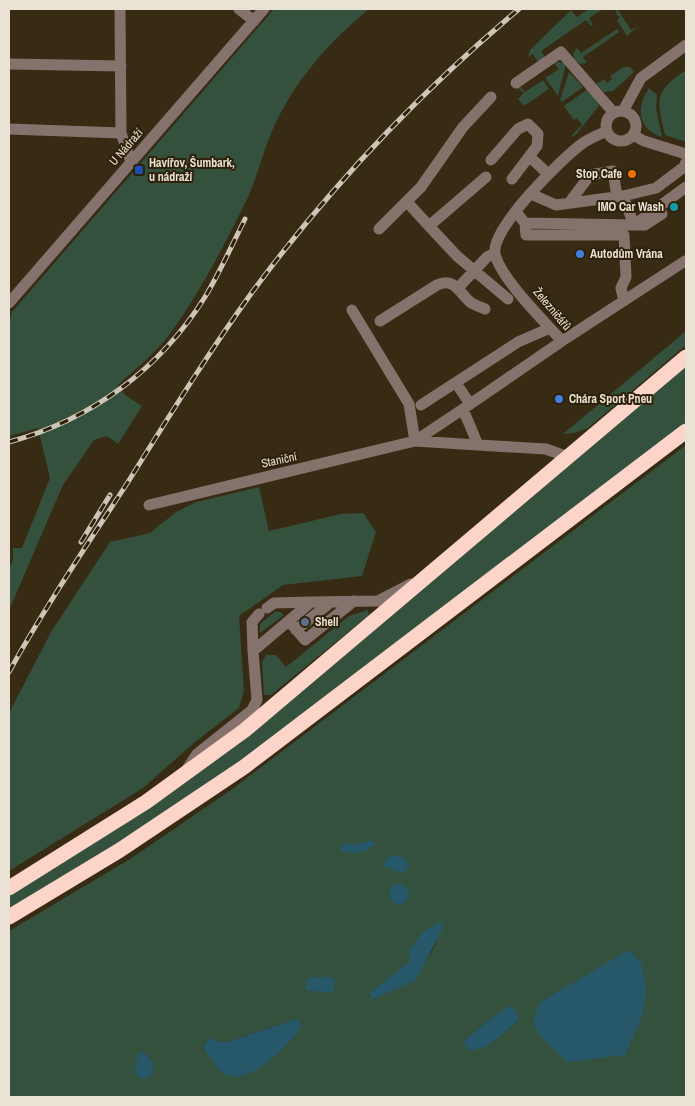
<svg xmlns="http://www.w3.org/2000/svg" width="695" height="1106" font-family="'Archivo Narrow',sans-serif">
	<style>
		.green { fill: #33513d; fill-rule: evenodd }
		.water { fill: #26586a }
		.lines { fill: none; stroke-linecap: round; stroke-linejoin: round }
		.minor { stroke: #86726c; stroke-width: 11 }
		.highway { stroke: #fdd5c8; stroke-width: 15 }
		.rail-casing { stroke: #cec5b6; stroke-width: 5 }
		.rail { stroke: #2e2109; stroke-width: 3; stroke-dasharray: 9; stroke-linecap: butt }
		.transit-dot { fill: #1a4fb4; stroke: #2e2109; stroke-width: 2 }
		.food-dot { fill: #e8710a; stroke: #2e2109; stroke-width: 2 }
		.culture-dot { fill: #0f9aa8; stroke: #2e2109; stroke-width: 2 }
		.shop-dot { fill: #3f7fe0; stroke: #2e2109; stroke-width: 2 }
		.service-dot { fill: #5c6f8a; stroke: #2e2109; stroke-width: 2 }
		.labels { text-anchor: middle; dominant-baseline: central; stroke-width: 4; stroke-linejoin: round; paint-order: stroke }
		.street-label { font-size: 12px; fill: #eae2d4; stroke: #2e2109 }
		.poi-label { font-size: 12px; font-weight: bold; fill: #eae2d4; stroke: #2e2109; text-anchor: start }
	</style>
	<rect width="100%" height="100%" fill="#382b13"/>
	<!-- green -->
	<path class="green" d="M274,9H369C329,42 294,81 273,129C263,151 258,175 248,197C225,244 200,293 169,335C155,354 135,369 118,385L125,395L142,406L118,444L107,436L94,440L63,485L9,610V569L13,560V548H22L50,478L38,428L9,436V324L12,312Z
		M589,9H603L589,18L593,25L591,26L586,20L541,51L545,57L538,62L533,54L528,57L530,50L571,10L577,17Z
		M617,9H620L618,10L631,30L638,26L627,36L617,20L620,18L616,13Z
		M617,29L619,32L583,57L587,63L580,64L575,60L573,53L577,48L581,53Z
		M560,62L566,64L558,96L545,78L559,69L554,63Z
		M624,67H630L634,72L613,91L604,92L596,84L604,79L607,83L612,79L610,76Z
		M686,70V142L665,135C657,98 653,93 686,70Z
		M569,72L583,87L562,102L560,100Z
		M543,80L549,89L524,106L518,99L524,93L518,88L520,86L525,92Z
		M649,88L657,95L656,108L662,137C637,129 636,107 649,88Z
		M588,89L599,104L598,107L574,137L572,135L582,125L577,118L574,120L564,106Z
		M686,331V345L588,428L574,433L563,434Z
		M686,365V423L288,727L171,810L9,909V895L113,831Z
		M686,445V1097H9V931L130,859L231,790ZM437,940C428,967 398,988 373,1000L370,994ZM629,951L641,962L540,1002ZM511,1006L520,1019L490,1045L463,1042L487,1021ZM296,1019L222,1072L203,1048L209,1038L222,1042L230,1041Z
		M259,487L269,531L341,514L363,513L376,532L362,576L283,585L239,616L244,691L239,708L195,742L143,788L9,871V713L51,632L110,542L150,533L176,512L196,502Z
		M368,610L369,615L271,695H264L262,662L266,655H276L286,667L349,616Z
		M276,611L282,613L283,616L260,633V624Z"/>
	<!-- water -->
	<path class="water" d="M370,841L376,843C367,854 353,854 340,851L343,844H359Z
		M396,856L404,858L409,865L406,871L402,873L383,866L388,857Z
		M389 894a10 10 0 1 1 20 0a10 10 0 1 1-20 0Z
		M440,922L443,928L416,980L372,1000L370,993L410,961L408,951L423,932Z
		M629,950L641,962L646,988L643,1014L625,1055L567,1062L541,1037L533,1022L540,1002Z
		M327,977L335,979L333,993L305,990L308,978Z
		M511,1005L520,1019L490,1045L470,1051L463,1042L487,1021Z
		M296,1019L302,1026C290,1044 246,1091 222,1072C215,1067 209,1055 203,1048L209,1038L222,1042L230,1041Z
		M144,1052L154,1065L150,1077L139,1078L135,1070L138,1053Z"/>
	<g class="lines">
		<!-- minor -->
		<path class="minor" d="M120,9L121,133L131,162
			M239,9L254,21
			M9,64L121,66
			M516,83L561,52L614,113
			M606 126a15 15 0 1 1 30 0a15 15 0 1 1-30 0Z
			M623,111L641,78L686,45
			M9,129L121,133
			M633,135L644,141L686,154
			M530,157L548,174
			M491,160L518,129L528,124L538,134L537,146L512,179
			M486,177L429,226L457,256L508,299
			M531,194L556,205L623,196L656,188L684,167L686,162
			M623,196L634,225H645L662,214
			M407,202L429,226
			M569,203L590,175L613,171L617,197
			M516,212L525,223L526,235H624L626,277L621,288L624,301
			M525,223L634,225L686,187
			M379,229L421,187L463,127L491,97
			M458,288L487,257L495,253
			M9,303L264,9
			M352,310L409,404L415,441L463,409
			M380,321L437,285C454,277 459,292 470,302C474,305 481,307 485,309
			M562,341L685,261
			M456,383L470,404
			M421,405L518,342L550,328
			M568,457L546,449L478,445L463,409L562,341C544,321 501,279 495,254C490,229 562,158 583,143C590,138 598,135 607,131
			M149,505L415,441L478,445
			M267,608L274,603L311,602
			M289,621L305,640L354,601
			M296,630L331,602
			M253,651L252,622L259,614
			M187,769L197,754L252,710L257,700L253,651L311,602L378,601L411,584"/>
		<!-- highway -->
		<path class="highway" d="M9,888L146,802L245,730L686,357
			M9,917L120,850L244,767L686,431"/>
		<!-- rail casing -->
		<g class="rail-casing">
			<path id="rail" d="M9,442C91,420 160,369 205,297C220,272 232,245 245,219
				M81,542L110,495
				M9,672C45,607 87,545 128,482C168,418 208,353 253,291C330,187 420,92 519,9"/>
		</g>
		<!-- rail -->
		<use href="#rail" class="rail"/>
	</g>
	<!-- markers -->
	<rect class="transit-dot" x="134" y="165" width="10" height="10" rx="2.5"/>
	<circle class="food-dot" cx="632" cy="174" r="5"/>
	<circle class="culture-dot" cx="674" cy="207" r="5"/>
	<g class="shop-dot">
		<circle cx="580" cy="254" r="5"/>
		<circle cx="559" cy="399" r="5"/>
	</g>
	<circle class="service-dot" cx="305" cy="622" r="5"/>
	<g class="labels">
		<!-- street labels -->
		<g class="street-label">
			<text transform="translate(126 147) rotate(-49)">U Nádraží</text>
			<text transform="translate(552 309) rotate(50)">Železničářů</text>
			<text transform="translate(279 460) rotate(-12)">Staniční</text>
		</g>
		<!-- poi labels -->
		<g class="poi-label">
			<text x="149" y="163">Havířov, Šumbark,<tspan x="149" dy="14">u nádraží</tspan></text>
			<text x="622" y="174" text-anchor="end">Stop Cafe</text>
			<text x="664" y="207" text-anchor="end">IMO Car Wash</text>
			<text x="590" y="254">Autodům Vrána</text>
			<text x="569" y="399">Chára Sport Pneu</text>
			<text x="315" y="622">Shell</text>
		</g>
	</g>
	<!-- border -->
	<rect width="695" height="1106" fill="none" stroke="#eae2d4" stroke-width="20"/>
</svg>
